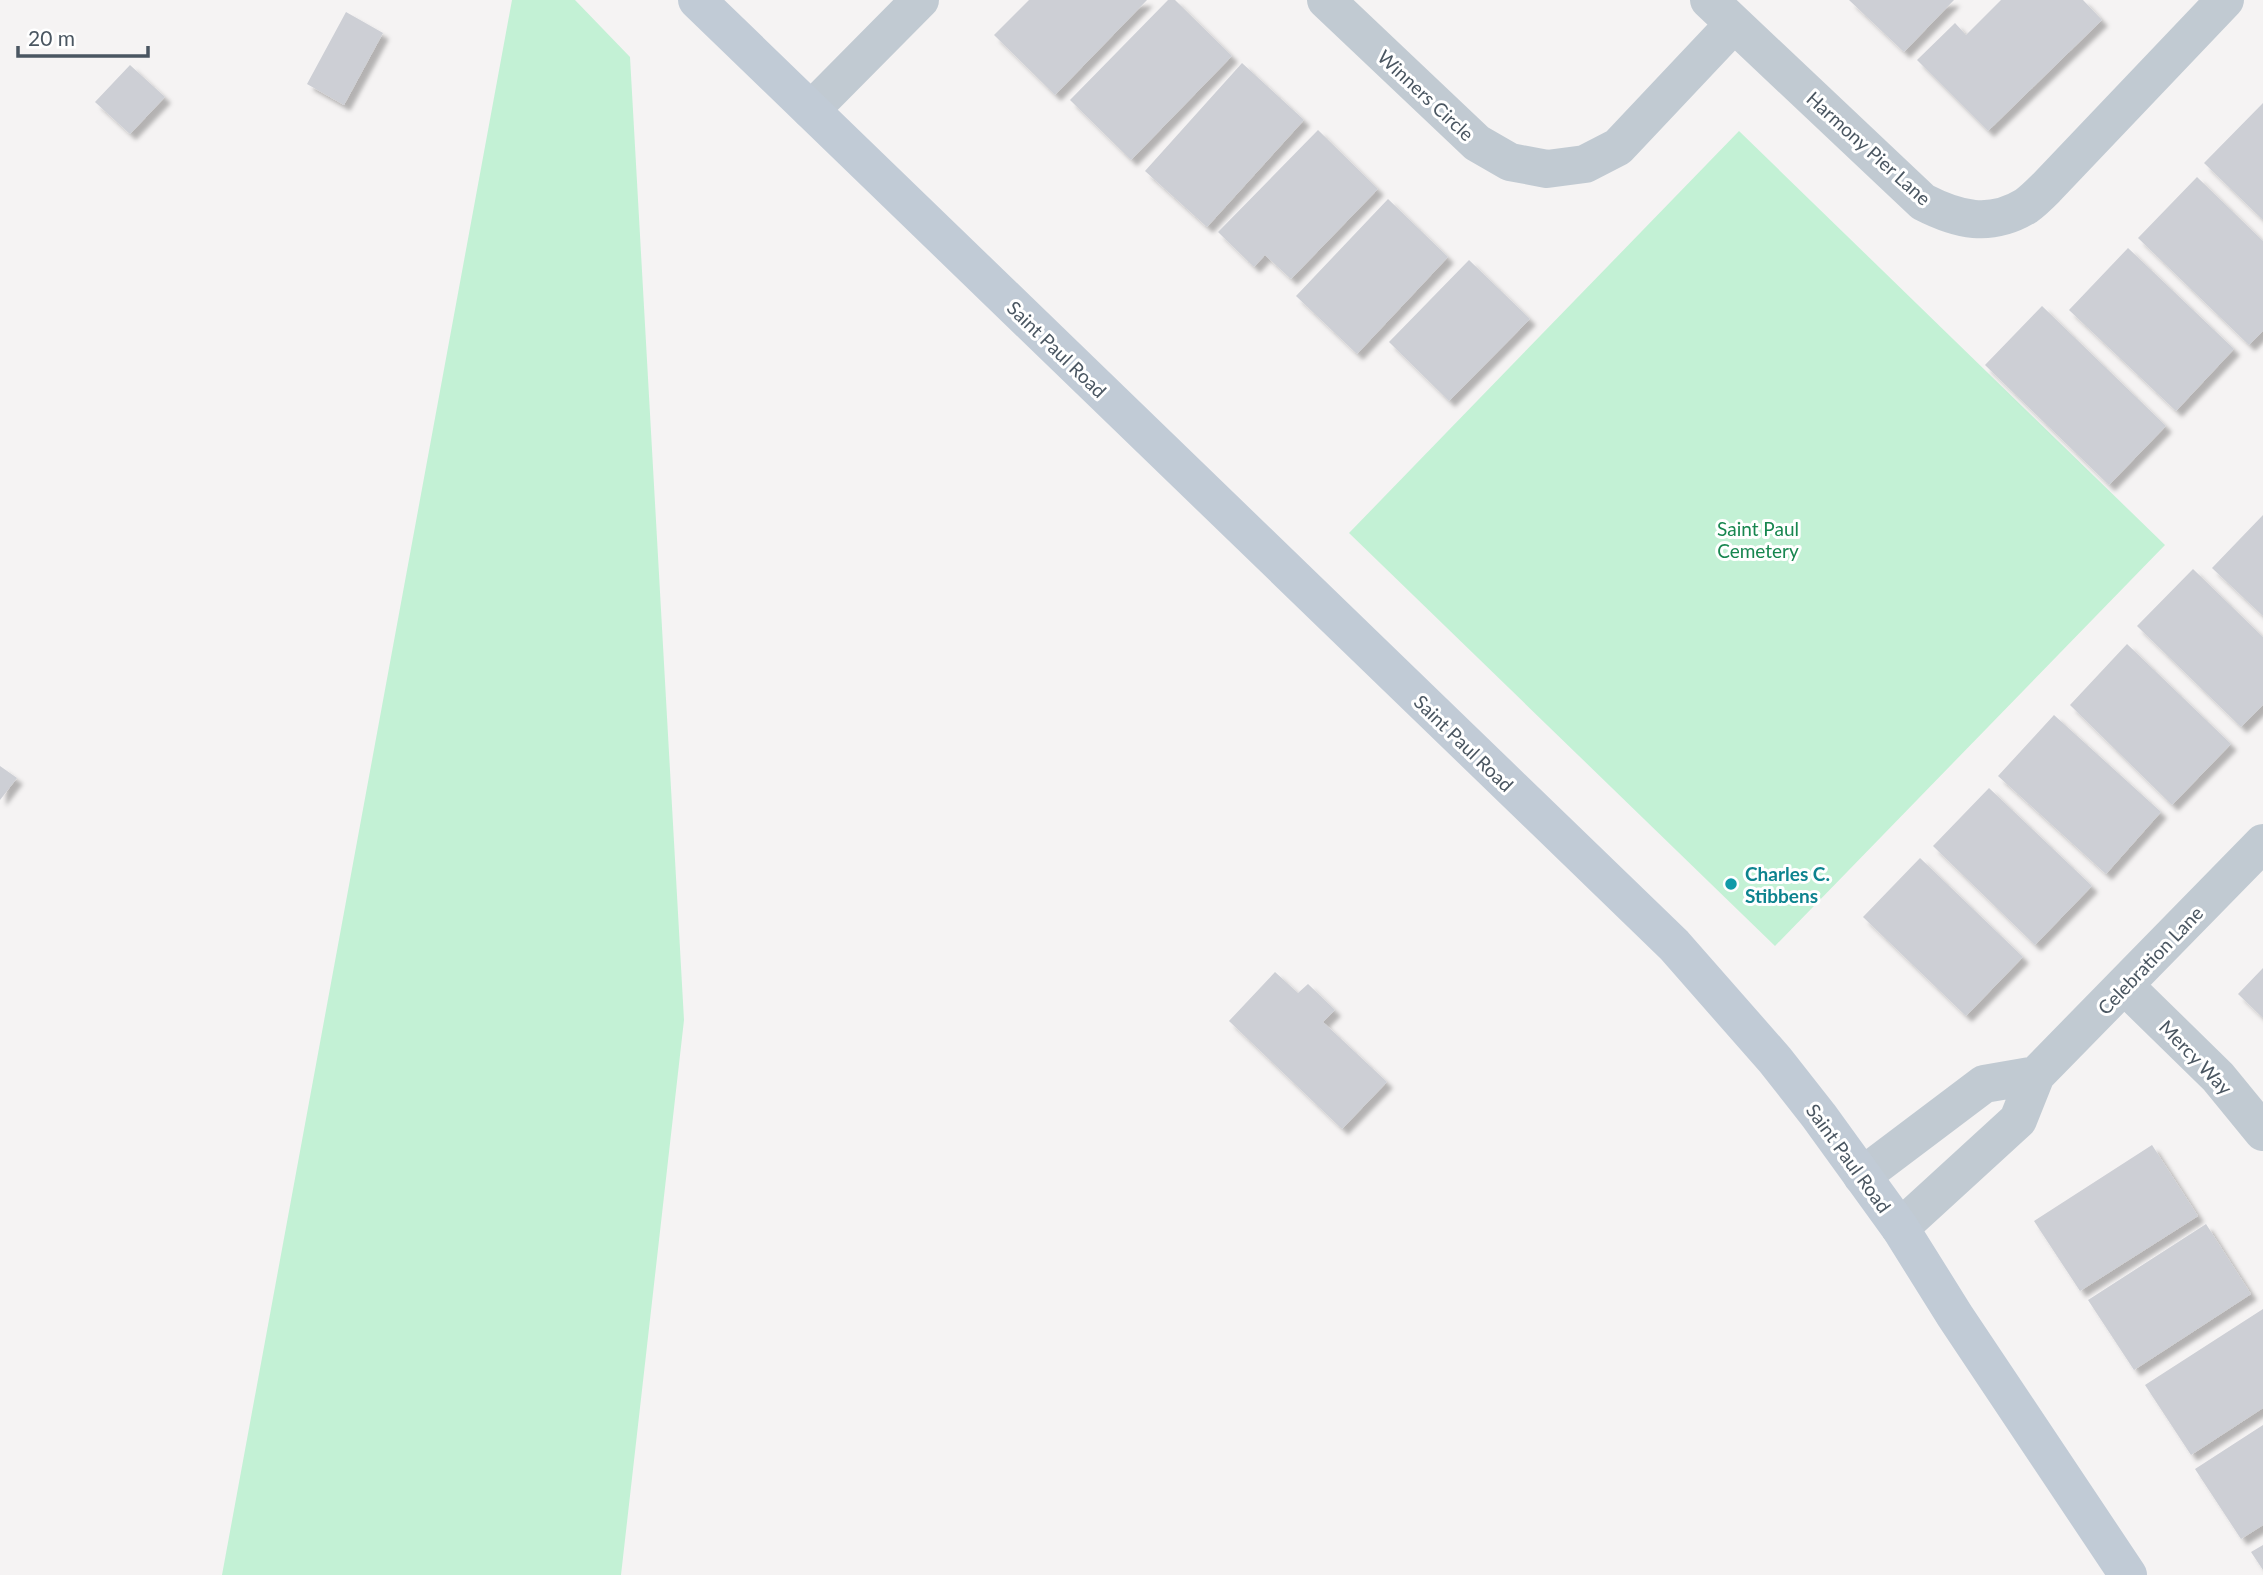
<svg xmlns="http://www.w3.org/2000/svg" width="2263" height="1575" font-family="Lato,sans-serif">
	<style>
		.green { fill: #c3f1d5 }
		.building { fill: #cdcfd5; filter: url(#shadow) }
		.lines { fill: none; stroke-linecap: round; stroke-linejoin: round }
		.street { stroke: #c1cad2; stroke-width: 38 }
		.secondary { stroke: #c1cbd6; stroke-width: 38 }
		.culture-dot { fill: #0f9aa8; stroke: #fff; stroke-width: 2.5 }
		.labels { text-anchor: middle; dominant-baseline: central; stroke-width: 6; stroke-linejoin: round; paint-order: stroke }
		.street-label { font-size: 19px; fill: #4a5661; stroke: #fff }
		.park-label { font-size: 19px; fill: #17864f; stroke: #fff }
		.culture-label { font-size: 19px; font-weight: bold; fill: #0d838f; stroke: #fff; text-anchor: start }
	</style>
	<defs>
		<filter id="shadow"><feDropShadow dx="6" dy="6" stdDeviation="2" flood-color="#0004"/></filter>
	</defs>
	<rect width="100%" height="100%" fill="#f5f3f3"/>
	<!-- green -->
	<path class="green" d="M512,0H575L630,57L684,1020L621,1575H222Z
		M1739,131L2165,545L1775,946L1349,533Z"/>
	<!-- building -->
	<path class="building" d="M1029,0H1147L1055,95L994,35Z
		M1168,0H1175L1232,56L1131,160L1070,100Z
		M1849,0H1954L1904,52Z
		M2001,0H2083L2102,20L1988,131L1917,60L1955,23L1966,35Z
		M346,12L383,33L344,105L307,84Z
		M1242,63L1304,120L1207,227L1145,171Z
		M130,65L165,97L130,134L95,102Z
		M2263,103V220L2204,163Z
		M1318,130L1378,189L1291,279L1265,255L1254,267L1218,232Z
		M2197,177L2263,241V331L2249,345L2138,238Z
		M1388,199L1448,257L1357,354L1296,296Z
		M2128,248L2234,349L2176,411L2069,310Z
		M1469,260L1530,319L1449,401L1389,342Z
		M2042,306L2166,426L2109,485L1985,365Z
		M2263,515V616L2212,568Z
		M2193,569L2263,637V705L2241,727L2137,626Z
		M2127,644L2231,744L2172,805L2070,705Z
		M2054,715L2161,812L2106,874L1998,776Z
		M0,766L17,778L0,800Z
		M1989,788L2092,886L2035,945L1933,846Z
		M1920,858L2023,957L1966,1016L1863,917Z
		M2263,968V1018L2238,994Z
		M1275,972L1298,993L1308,984L1335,1010L1323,1022L1387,1082L1342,1129L1229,1021Z
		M2152,1145L2198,1216L2080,1291L2034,1221Z
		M2206,1224L2251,1294L2134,1370L2088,1300Z
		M2263,1309V1408L2191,1455L2145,1385Z
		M2263,1425V1525L2241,1539L2195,1469Z
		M2263,1545V1570L2251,1552Z"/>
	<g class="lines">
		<!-- street -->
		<path class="street" d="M1326,0L1477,143L1510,162L1547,169L1585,164L1618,147L1734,24
			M1709,0L1923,202C1958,220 1990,228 2026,206C2033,201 2040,194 2046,188L2225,0
			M811,110L920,0
			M2125,986L2218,1077L2263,1132
			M2036,1075L2263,843
			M1862,1176L1984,1084L2036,1075L2018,1120L1900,1228"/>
		<!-- secondary -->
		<path class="secondary" d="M697,0L1674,945L1775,1060L1819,1116L1900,1228L1955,1316L2128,1575"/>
	</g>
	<!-- markers -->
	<circle class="culture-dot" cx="1731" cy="884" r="7"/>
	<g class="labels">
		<!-- street labels -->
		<g class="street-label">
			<text transform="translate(1426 95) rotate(43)">Winners Circle</text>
			<text transform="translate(1869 148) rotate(42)">Harmony Pier Lane</text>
			<text transform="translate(1057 349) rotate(44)">Saint Paul Road</text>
			<text transform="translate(1464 743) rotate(44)">Saint Paul Road</text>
			<text transform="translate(2150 960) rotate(-46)">Celebration Lane</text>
			<text transform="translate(2196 1057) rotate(46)">Mercy Way</text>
			<text transform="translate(1849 1158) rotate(54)">Saint Paul Road</text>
		</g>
		<!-- park labels -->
		<g class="park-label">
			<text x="1758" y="528">Saint Paul<tspan x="1758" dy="22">Cemetery</tspan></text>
		</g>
		<!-- culture labels -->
		<g class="culture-label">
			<text x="1745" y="873">Charles C.<tspan x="1745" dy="22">Stibbens</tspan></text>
		</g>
	</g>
	<!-- scale -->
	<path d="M18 46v10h130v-10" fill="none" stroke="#4a5661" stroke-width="3.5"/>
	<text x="28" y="46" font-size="21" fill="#4a5661" stroke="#ffffff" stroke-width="5" paint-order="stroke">20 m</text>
</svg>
